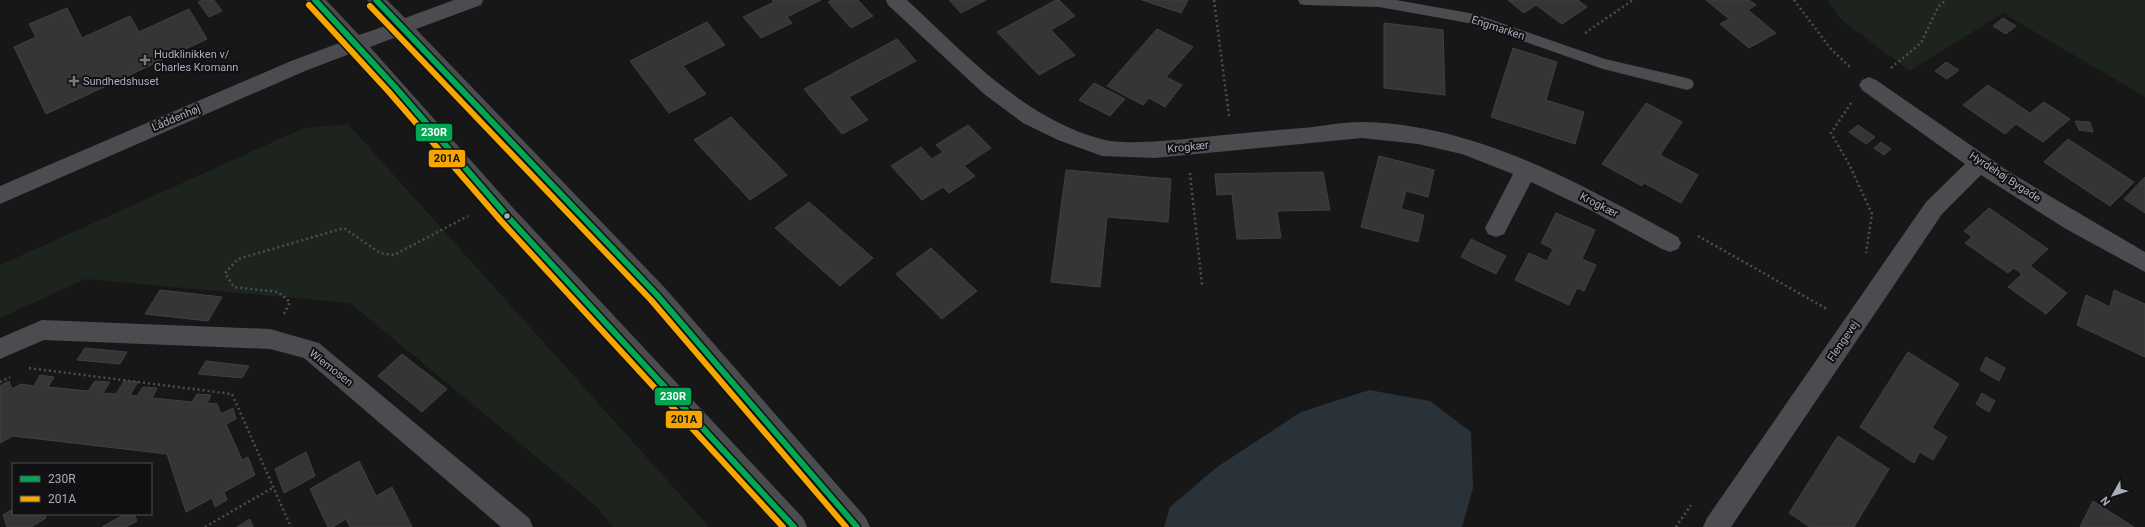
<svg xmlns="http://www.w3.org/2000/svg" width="2145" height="527" font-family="Roboto,sans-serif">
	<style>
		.green { fill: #1d241e }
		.water { fill: #2a3239 }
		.building { fill: #353536; stroke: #3f4043 }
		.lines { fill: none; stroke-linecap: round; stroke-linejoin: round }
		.path { stroke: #4d4e52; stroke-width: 2.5; stroke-dasharray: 2 3; stroke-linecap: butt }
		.service { fill: #4b4c50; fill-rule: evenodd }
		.minor { fill: #4b4c50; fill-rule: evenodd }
		.tertiary { fill: #4b4c50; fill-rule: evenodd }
		.bus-1-casing { stroke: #111113; stroke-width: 9 }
		.bus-2-casing { stroke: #111113; stroke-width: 9 }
		.bus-1 { stroke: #00a651; stroke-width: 6 }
		.bus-2 { stroke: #f7a600; stroke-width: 6 }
		.poi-dot { fill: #757880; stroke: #111113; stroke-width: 1.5 }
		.bus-dot { fill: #a8adb8; stroke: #111113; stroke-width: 1.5 }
		.labels { text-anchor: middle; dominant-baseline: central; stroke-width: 4; stroke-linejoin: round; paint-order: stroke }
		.street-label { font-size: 11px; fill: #a8adb8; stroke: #111113 }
		.poi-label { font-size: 11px; fill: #a8adb8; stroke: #111113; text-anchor: start }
		.line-badge { stroke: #111113; stroke-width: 1.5 }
		.badge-label { font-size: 11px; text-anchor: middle; font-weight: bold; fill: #fff }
		.pale-badge-label { font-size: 11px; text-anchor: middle; font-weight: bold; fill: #111 }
	</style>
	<rect width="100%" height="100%" fill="#171717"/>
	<!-- green -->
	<path class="green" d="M1827,0H2145V97L2003,13L1910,71L1842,20Z
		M348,124L709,527H613L596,506L350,303L85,279L0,318V265L304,128Z"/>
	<!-- water -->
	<path class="water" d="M1369,390L1430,401L1471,432L1473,488L1462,527H1164L1170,507L1217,467L1301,412Z"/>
	<!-- building -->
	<path class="building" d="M203,0H214L222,11L209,17L198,2Z
		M772,0H821L787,17L792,23L761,38L743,17L774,2Z
		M832,0H858L873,16L851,28L828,2Z
		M949,0H986L961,13Z
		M1056,0H1059L1075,16L1051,30L1075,55L1039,75L997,32Z
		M1142,0H1188L1181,13Z
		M1508,0H1578L1587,7L1562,24L1536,5L1524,13Z
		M1706,0H1749L1756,5L1748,10L1776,33L1749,48L1720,24L1729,19Z
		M67,8L82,38L130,16L139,32L189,9L207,39L46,114L14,47L36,37L29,24Z
		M2003,18L2016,26L2006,34L1993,26Z
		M707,22L725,45L683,66L706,94L669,113L630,61Z
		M1384,23L1443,30L1445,95L1384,88Z
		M1157,29L1193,47L1166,77L1182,85L1165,107L1149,98L1143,105L1107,86Z
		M897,39L916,61L849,97L868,120L842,134L804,89Z
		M1513,48L1557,62L1546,100L1584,112L1575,144L1491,117Z
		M1946,62L1959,70L1947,79L1935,71Z
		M1094,83L1125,99L1110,116L1079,100Z
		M1988,85L2030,113L2044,102L2070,119L2043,142L2016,124L2005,134L1963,105Z
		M1646,103L1682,122L1660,155L1698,175L1681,203L1644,183L1642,186L1602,164Z
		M731,117L787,175L750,200L694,140Z
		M2075,121L2090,122L2093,132L2079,130Z
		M968,125L991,148L964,166L975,176L949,193L943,187L922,200L891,166L921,147L932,159L943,152L936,145Z
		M1858,125L1875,137L1866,144L1849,132Z
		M2068,139L2134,182L2110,206L2044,162Z
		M1881,142L1891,149L1884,155L1874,148Z
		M1379,156L1434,170L1428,197L1406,191L1401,209L1424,215L1418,242L1361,227Z
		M1066,170L1171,179L1168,222L1107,217L1100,287L1051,282Z
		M1323,172L1330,210L1277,211L1281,238L1237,239L1232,194L1217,195L1215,174Z
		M2145,177V213L2124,199Z
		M809,202L873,258L840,286L775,228Z
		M1989,208L2048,249L2030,266L2067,293L2046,314L2008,287L2022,274L2014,268L2008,273L1965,243L1972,237L1964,231Z
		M1556,213L1595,230L1582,259L1596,265L1584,291L1577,288L1569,305L1515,280L1529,253L1547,261L1553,249L1541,243Z
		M1471,239L1506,256L1496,274L1461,257Z
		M931,248L977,291L942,319L896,274Z
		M160,290L222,297L208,321L145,314Z
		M2114,290L2145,304V357L2077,325L2086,295L2110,307Z
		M85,348L127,352L120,364L77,360Z
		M1908,352L1959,384L1932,428L1947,437L1933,460L1920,452L1914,463L1860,427Z
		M402,354L447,389L422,412L378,376Z
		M1986,357L2005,368L1999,381L1980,370Z
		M206,361L249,366L242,378L198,374Z
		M40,375L54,377L48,387L88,391L95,381L110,382L103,393L116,394L124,381L138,382L130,395L137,396L143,387L157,388L152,398L192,402L197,394L211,395L207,403L217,404L221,414L233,408L236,419L226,424L242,460L248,457L255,475L224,492L227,500L215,507L212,498L186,512L167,454L13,436L0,443V386L9,381L12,389L21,384L34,386Z
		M1982,393L1995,401L1989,412L1976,404Z
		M1838,436L1889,469L1854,527H1810L1789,513Z
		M306,452L315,476L284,493L275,469Z
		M359,461L376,496L392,487L412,527H350L346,519L333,527H328L310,489Z
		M2093,501L2134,527H2080Z
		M13,509V514H45L46,518L31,527H7L3,515Z
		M125,514H134L137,521L126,527H102Z
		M250,519L253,527H237Z"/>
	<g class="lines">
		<!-- path -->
		<path class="path" d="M1214,0L1229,116
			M1794,0L1831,49L1851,68
			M1585,33L1633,0
			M1891,68L1921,43L1938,7L1946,0
			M1851,103L1831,133L1850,166L1872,214L1866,253
			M1190,173L1202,285
			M1698,236L1827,309
			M284,314L290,302L278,292L234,287L225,273L238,259L344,228L380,253L394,255L468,216
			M29,368L232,394L291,527
			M0,382L10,377
			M205,527L274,487
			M1676,527L1691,505"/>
		<!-- service -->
		<path class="service" d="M1298,0H1396L1475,14L1605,59L1687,78L1692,80L1694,84L1692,88L1687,90L1603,69L1474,24L1379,7L1305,5L1300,4Z"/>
		<!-- minor -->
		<path class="minor" d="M886,0H907C965,54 1022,117 1101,139C1121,145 1164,141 1185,139C1225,135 1264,131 1303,128C1323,126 1343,122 1362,122C1476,124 1580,184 1678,237L1681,243L1678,249L1670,252L1662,249L1592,211L1531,182L1504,234L1496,237L1488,234L1485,228L1513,174L1462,154L1418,144L1362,138L1155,158L1102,156L1058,140L1023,123L984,94L888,5Z
			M1869,77L1876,80L2011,173L2145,252V272L2066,229L1981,175L1942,214L1731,527H1703L1707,518L1926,202L1965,164L1862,90L1859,85L1862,80Z
			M42,320L270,329L319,343L529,518L533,527H501L304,358L270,349L44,340L0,359V338Z"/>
		<!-- tertiary -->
		<path class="tertiary" d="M306,0H326L359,35L388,25L367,0H387L405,18L454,0H483L481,5L416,29L665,288L866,518L870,527H841L649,302L399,36L370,47L515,210L803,518L807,527H777L499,222L352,53L305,71L0,204V186L291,61L342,42Z"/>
		<!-- bus-1 casing -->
		<g class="bus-1-casing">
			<path id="bus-1" d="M315,0L395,87L507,216L794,527
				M376,0L657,295L857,527"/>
		</g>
		<!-- bus-2 casing -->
		<g class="bus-2-casing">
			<path id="bus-2" d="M309,5L389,92L501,221L783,527
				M370,6L651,300L846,527"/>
		</g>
		<!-- bus-1 -->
		<use href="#bus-1" class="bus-1"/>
		<!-- bus-2 -->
		<use href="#bus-2" class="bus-2"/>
	</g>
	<!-- markers -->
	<g class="poi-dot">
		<path d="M143 54h4v4h4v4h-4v4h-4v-4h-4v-4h4z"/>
		<path d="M72 75h4v4h4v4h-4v4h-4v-4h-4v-4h4z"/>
	</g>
	<circle class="bus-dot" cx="507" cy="216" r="3.5"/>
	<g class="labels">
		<!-- street labels -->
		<g class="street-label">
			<text transform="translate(1498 28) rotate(18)">Engmarken</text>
			<text transform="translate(176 118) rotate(-23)">Låddenhøj</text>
			<text transform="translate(1188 147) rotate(-6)">Krogkær</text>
			<text transform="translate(2005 177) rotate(33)">Hyrdehøj Bygade</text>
			<text transform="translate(1599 205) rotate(27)">Krogkær</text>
			<text transform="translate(1843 341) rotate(-56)">Flengevej</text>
			<text transform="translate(331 368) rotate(38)">Wiemosen</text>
		</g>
		<!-- poi labels -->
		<g class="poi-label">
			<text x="154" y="54">Hudklinikken v/<tspan x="154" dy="13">Charles Kromann</tspan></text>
			<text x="83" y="81">Sundhedshuset</text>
		</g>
	</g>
	<g class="line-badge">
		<rect x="415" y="123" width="38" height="19" rx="4" fill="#00a651"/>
		<rect x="428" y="149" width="38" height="19" rx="4" fill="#f7a600"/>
		<rect x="654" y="387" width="38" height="19" rx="4" fill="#00a651"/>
		<rect x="665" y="410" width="38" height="19" rx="4" fill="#f7a600"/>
	</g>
	<g class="badge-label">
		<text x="434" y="136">230R</text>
		<text x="673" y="400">230R</text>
	</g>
	<g class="pale-badge-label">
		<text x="447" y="162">201A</text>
		<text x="684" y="423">201A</text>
	</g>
	<!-- legend -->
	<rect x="12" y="463" width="140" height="52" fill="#111113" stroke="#4d4f55"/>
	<rect x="20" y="476" width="20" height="6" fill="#00a651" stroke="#4d4f55"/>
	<text x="48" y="483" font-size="12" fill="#a8adb8">230R</text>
	<rect x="20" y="496" width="20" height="6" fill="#f7a600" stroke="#4d4f55"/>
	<text x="48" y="503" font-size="12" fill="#a8adb8">201A</text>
	<!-- north arrow -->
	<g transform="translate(2113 495) rotate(231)" stroke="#111113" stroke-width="3" paint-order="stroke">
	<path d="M0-3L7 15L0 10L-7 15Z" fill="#a8adb8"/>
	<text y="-6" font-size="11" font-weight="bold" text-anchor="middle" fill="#a8adb8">N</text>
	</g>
</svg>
